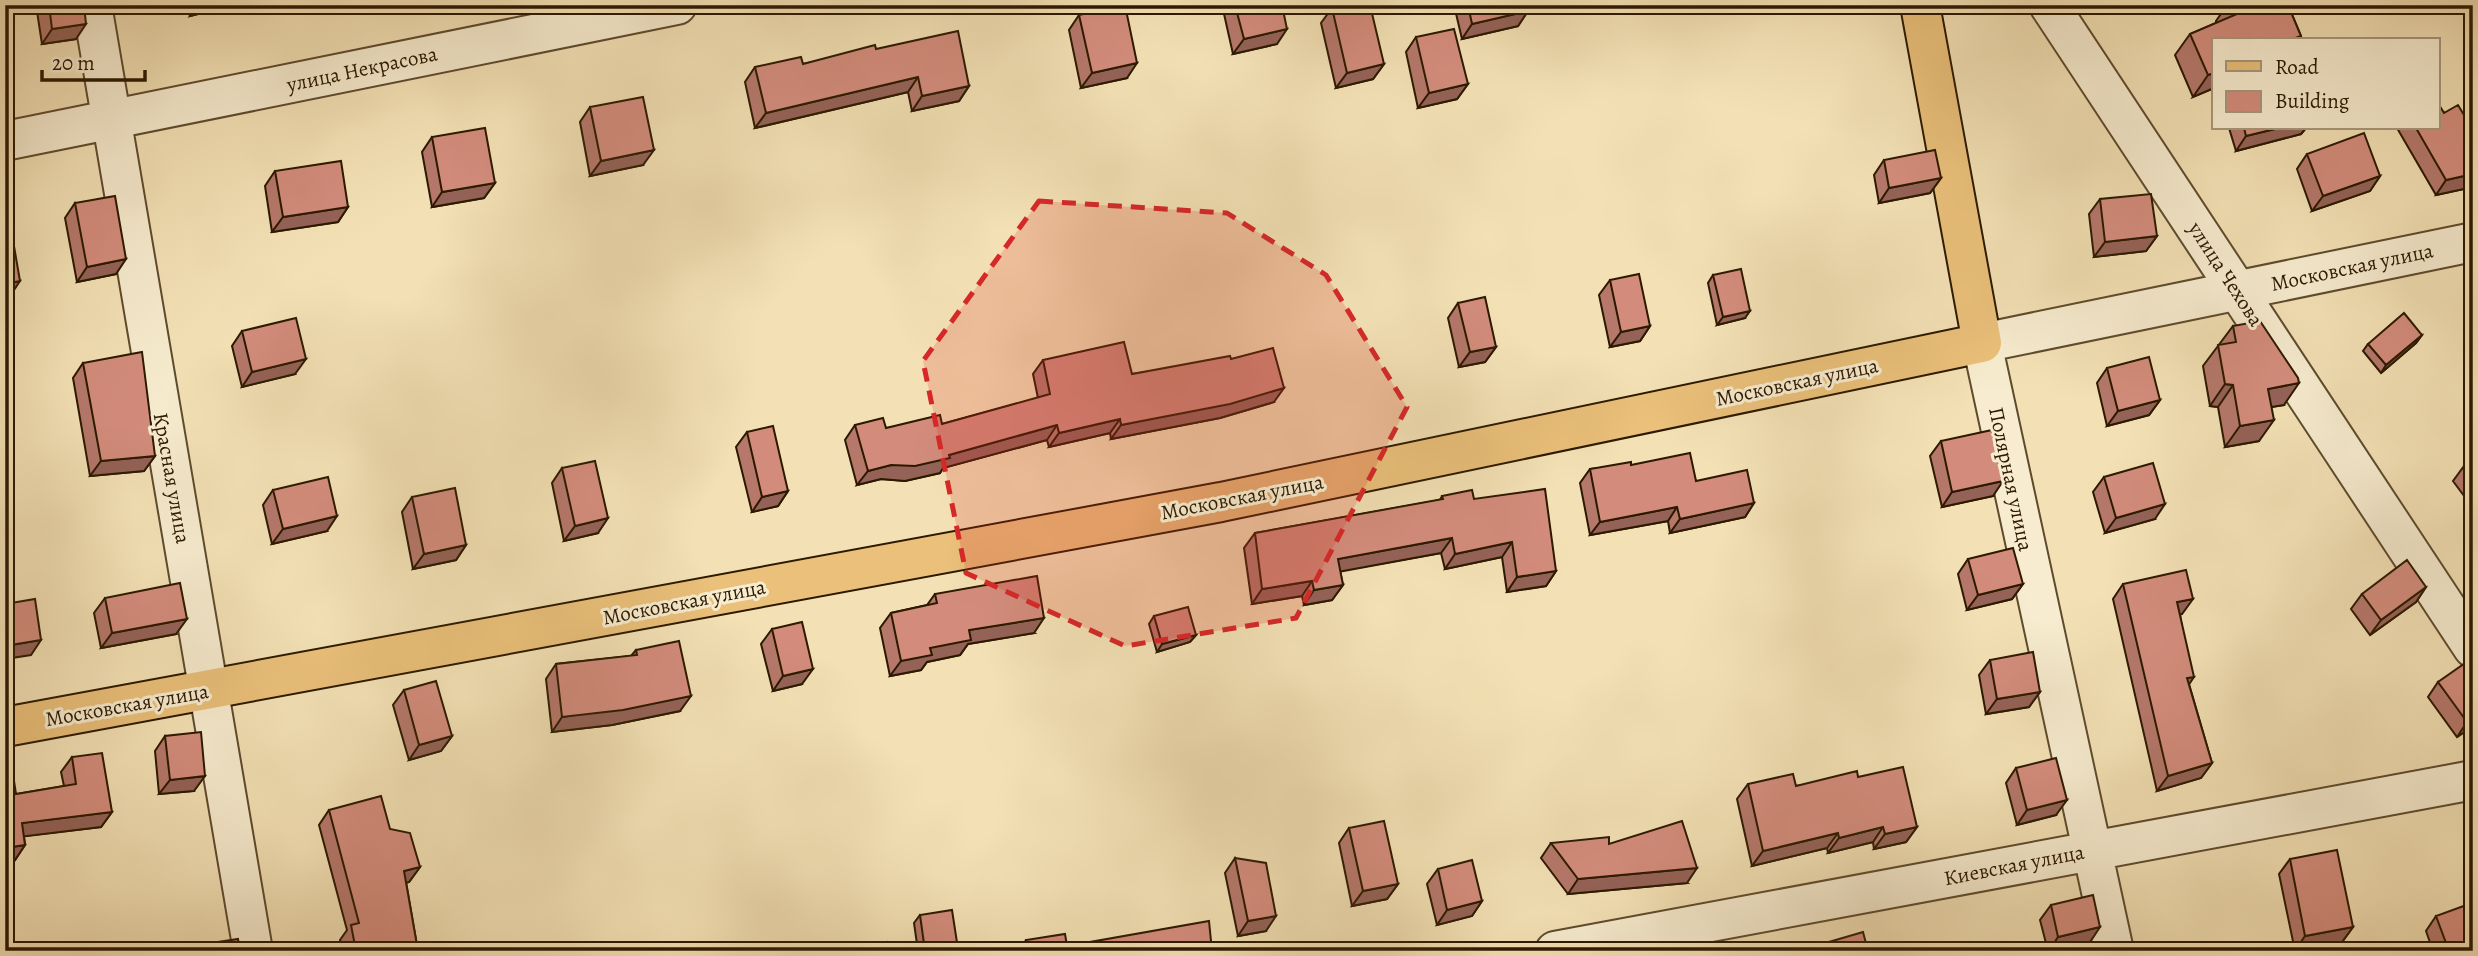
<svg xmlns="http://www.w3.org/2000/svg" width="2478" height="956" font-family="Alegreya,serif">
	<style>
		.lines { fill: none; stroke-linecap: round; stroke-linejoin: round }
		.minor-casing { stroke: #5e4b2d; stroke-width: 42 }
		.major-casing { stroke: #2c1900; stroke-width: 42 }
		.minor { stroke: #f7eccf; stroke-width: 38 }
		.major { stroke: #eac07a; stroke-width: 38 }
		.wall { fill: #b5786b; stroke: #2c1900; stroke-width: 2 }
		.shaded-wall { fill: #946257; stroke: #2c1900; stroke-width: 2 }
		.building { fill: #d38c7c; stroke: #2c1900; stroke-width: 2 }
		.marked { fill: #d62828; fill-opacity: 0.2; stroke: #d62828; stroke-width: 5; stroke-dasharray: 14 9; stroke-linejoin: round }
		.labels { text-anchor: middle; dominant-baseline: central; stroke-width: 6; stroke-linejoin: round; paint-order: stroke }
		.street-label { font-size: 21px; fill: #2c1900; stroke: #f7eccf }
	</style>
	<rect width="100%" height="100%" fill="#f3e1b5"/>
	<filter id="stains"><feTurbulence type="fractalNoise" baseFrequency=".00286" numOctaves="4"/><feColorMatrix values="0 0 0 0 .2 0 0 0 0 .09 0 0 0 0 .02 0 0 0 .5 -.17"/></filter>
	<radialGradient id="worn" r=".72"><stop offset=".6" stop-color="#630" stop-opacity="0"/><stop offset="1" stop-color="#630" stop-opacity=".3"/></radialGradient>
	<g class="lines">
		<!-- minor casing -->
		<g class="minor-casing">
			<path id="minor" d="M92,5L253,951
				M2049,5L2473,648
				M5,141L677,5
				M1555,951L2473,780
				M2114,951L1982,343L2473,242"/>
		</g>
		<!-- major casing -->
		<g class="major-casing">
			<path id="major" d="M5,727L1221,502L1982,343L1920,5"/>
		</g>
		<!-- minor -->
		<use href="#minor" class="minor"/>
		<!-- major -->
		<use href="#major" class="major"/>
	</g>
	<!-- wall -->
	<path class="wall" d="M36,5H84L76,39L42,44Z
		M187,5H233L190,16Z
		M1222,5H1282L1277,44L1233,54Z
		M1454,5H1527L1528,11L1518,26L1462,39Z
		M2227,5H2288L2301,36L2297,40H2214V88L2193,97L2175,55L2190,34L2216,23V21Z
		M1332,8L1384,64L1373,79L1336,88L1321,23Z
		M1079,15L1127,78L1081,88L1069,30Z
		M1416,37L1468,84L1457,99L1418,108L1406,52Z
		M876,49L969,86L959,101L912,111L908,92L755,128L745,82L755,67L803,64Z
		M590,107L643,165L590,176L580,122Z
		M2444,113L2473,187L2436,195L2397,128H2438Z
		M2229,128H2306L2301,134L2236,151Z
		M432,137L495,183L484,198L432,207L422,152Z
		M2307,154L2380,176L2370,191L2312,211L2297,169Z
		M1884,160L1941,178L1930,193L1879,203L1874,175Z
		M275,171L348,207L338,222L272,232L265,186Z
		M2100,199L2157,236L2146,251L2094,257L2089,214Z
		M75,203L116,274L77,282L65,218Z
		M1713,275L1745,318L1717,325L1708,283Z
		M1610,280L1650,326L1640,341L1610,347L1599,295Z
		M1458,303L1496,347L1485,362L1459,367L1448,318Z
		M2233,326L2284,405L2271,407L2259,441L2225,447L2218,407L2210,406L2203,366Z
		M242,331L295,374L242,387L232,346Z
		M2422,335L2416,343L2381,373L2363,351L2368,344Z
		M1231,359L1274,402L1220,418L1111,439L1110,433L1049,447L1047,440L943,468L940,473L905,481L881,479L857,485L845,440L855,425L886,428L942,424L1038,398L1033,374L1043,360L1132,374Z
		M83,363L155,456L144,471L90,476L73,378Z
		M2107,368L2160,400L2149,415L2107,426L2097,383Z
		M747,432L788,491L778,506L752,512L736,447Z
		M1941,441L1993,496L1942,507L1930,456Z
		M2473,459V508L2453,481L2464,466Z
		M1631,465L1696,481L1754,503L1745,517L1670,533L1668,521L1590,535L1580,483L1590,469Z
		M562,468L598,533L564,541L552,483Z
		M2104,477L2155,519L2105,533L2093,492Z
		M273,490L327,531L272,544L263,505Z
		M1442,496L1474,499L1556,571L1546,586L1507,592L1502,557L1445,569L1441,553L1340,571L1343,585L1332,600L1304,605L1302,596L1252,604L1244,548L1255,533L1440,500Z
		M412,497L466,545L456,560L413,569L402,512Z
		M1968,559L2023,584L2012,599L1967,610L1958,574Z
		M2123,584L2182,614H2180L2189,684L2212,763L2201,778L2157,791L2113,599Z
		M2426,587L2416,602L2370,635L2351,609L2362,594Z
		M935,594L1034,633L968,644L960,655L927,662L921,670L890,676L880,628L891,613L927,605Z
		M105,598L176,634L101,648L94,613Z
		M1154,616L1196,635L1190,642L1157,652L1149,624Z
		M772,629L802,684L773,691L761,644Z
		M636,650L680,711L612,725L552,732L546,679L556,664L631,656Z
		M1990,660L2040,692L2029,707L1986,714L1979,675Z
		M2438,682L2473,726L2457,737L2428,697Z
		M404,690L452,736L441,751L409,760L393,705Z
		M165,736L194,791L159,794L155,751Z
		M72,757L112,812L101,827L24,836L25,845L15,860L16,794L64,786L61,772Z
		M2016,768L2056,815L2017,825L2006,783Z
		M1858,777L1917,827L1906,842L1874,849L1873,842L1828,853L1827,848L1752,866L1737,799L1748,784L1796,786Z
		M329,810L390,829L420,867L409,882H406L418,951H342L340,940L347,930L319,825Z
		M1349,828L1398,884L1387,899L1352,906L1339,843Z
		M1551,843L1609,844L1687,883L1568,894L1541,858Z
		M1235,858L1266,931L1238,936L1225,873Z
		M2290,859L2353,927L2342,942L2295,951L2279,874Z
		M1438,869L1482,901L1472,916L1437,925L1427,884Z
		M2051,905L2090,942L2053,951H2048L2040,920Z
		M920,915L958,949L957,951H918L914,923Z
		M2436,916L2473,951H2433L2426,931Z
		M1026,940L1067,946L1212,951H1019Z
		M1822,944L1868,951H1817Z"/>
	<!-- shaded-wall -->
	<path class="shaded-wall" d="M198,5H233L190,16Z
		M1528,11L1518,26L1462,39L1472,24Z
		M86,24L76,39L42,44L52,29Z
		M1287,29L1277,44L1233,54L1244,39Z
		M1137,63L1127,78L1081,88L1092,73Z
		M1384,64L1373,79L1336,88L1347,73Z
		M2214,73V88L2193,97L2208,75Z
		M918,77L908,92L755,128L766,113Z
		M1468,84L1457,99L1418,108L1429,93Z
		M969,86L959,101L912,111L922,96Z
		M2279,128H2306L2301,134L2236,151L2246,136Z
		M654,150L643,165L590,176L601,161Z
		M2473,174V187L2436,195L2446,180Z
		M2380,176L2370,191L2312,211L2323,196Z
		M1941,178L1930,193L1879,203L1889,188Z
		M495,183L484,198L432,207L442,192Z
		M348,207L338,222L272,232L283,217Z
		M2157,236L2146,251L2094,257L2105,242Z
		M126,259L116,274L77,282L87,267Z
		M20,281L10,296L5,297V284Z
		M1750,311L1745,318L1717,325L1723,317Z
		M1650,326L1640,341L1610,347L1621,332Z
		M2422,335L2416,343L2381,373L2386,365Z
		M1496,347L1485,362L1459,367L1470,352Z
		M306,359L295,374L242,387L252,372Z
		M2299,383L2284,405L2253,410L2268,389Z
		M2225,384L2233,385L2218,407L2210,406Z
		M1284,388L1274,402L1220,418L1111,439L1121,425Z
		M2160,400L2149,415L2107,426L2118,411Z
		M1120,419L1110,433L1049,447L1059,433Z
		M2274,420L2259,441L2225,447L2240,426Z
		M1057,425L1047,440L943,468L940,473L905,481L881,479L857,485L868,471L891,465L949,455Z
		M155,456L144,471L90,476L101,461Z
		M2003,481L1993,496L1942,507L1952,492Z
		M788,491L778,506L752,512L762,497Z
		M1754,503L1745,517L1670,533L1680,519Z
		M2165,504L2155,519L2105,533L2116,518Z
		M1677,507L1668,521L1590,535L1600,522Z
		M337,516L327,531L272,544L283,529Z
		M608,518L598,533L564,541L575,526Z
		M1452,538L1441,553L1327,574L1338,559Z
		M1512,542L1502,557L1445,569L1455,554Z
		M466,545L456,560L413,569L424,554Z
		M1556,571L1546,586L1507,592L1517,577Z
		M1312,581L1302,596L1252,604L1262,589Z
		M2023,584L2012,599L1967,610L1978,595Z
		M1343,585L1332,600L1304,605L1314,590Z
		M2426,587L2416,602L2370,635L2381,620Z
		M2193,599L2182,614L2166,617L2177,602Z
		M1044,618L1034,633L968,644L960,655L927,662L921,670L890,676L901,661L969,630Z
		M187,619L176,634L101,648L112,633Z
		M1196,635L1190,642L1157,652L1162,644Z
		M41,640L31,655L5,659V646Z
		M813,669L802,684L773,691L783,676Z
		M2194,677L2184,692L2187,678Z
		M2040,692L2029,707L1986,714L1997,699Z
		M691,696L680,711L612,725L552,732L562,717Z
		M2473,719V726L2457,737L2467,722Z
		M452,736L441,751L409,760L419,745Z
		M2212,763L2201,778L2157,791L2168,776Z
		M205,776L194,791L159,794L170,780Z
		M2067,800L2056,815L2017,825L2027,810Z
		M112,812L101,827L11,838L22,823Z
		M1883,827L1873,842L1828,853L1839,838Z
		M1917,827L1906,842L1874,849L1885,834Z
		M1838,833L1827,848L1752,866L1763,851Z
		M25,845L15,860L5,861V848Z
		M420,867L409,882L393,886L404,871Z
		M1697,868L1687,883L1568,894L1578,879Z
		M1398,884L1387,899L1352,906L1363,891Z
		M1482,901L1472,916L1437,925L1447,910Z
		M1276,916L1266,931L1238,936L1248,921Z
		M2100,927L2090,942L2049,951L2058,937Z
		M2353,927L2342,942L2295,951L2305,936Z"/>
	<!-- building -->
	<path class="building" d="M49,5H84L86,24L52,29Z
		M1123,5H1125L1137,63L1092,73L1079,15Z
		M1235,5H1282L1287,29L1244,39Z
		M1346,5H1370L1384,64L1347,73L1332,8Z
		M1468,5H1527L1528,11L1472,24Z
		M2233,5H2288L2301,36L2290,40H2214V73L2208,75L2190,34L2237,14Z
		M1454,29L1468,84L1429,93L1416,37Z
		M958,31L969,86L922,96L918,77L766,113L755,67L801,57L803,64L875,45L876,49Z
		M643,97L654,150L601,161L590,107Z
		M2438,103L2444,113L2458,105L2473,130V174L2446,180L2416,128H2438Z
		M485,128L495,183L442,192L432,137Z
		M2244,128H2279L2246,136Z
		M2364,133L2380,176L2323,196L2307,154Z
		M1935,150L1941,178L1889,188L1884,160Z
		M341,161L348,207L283,217L275,171Z
		M2151,194L2157,236L2105,242L2100,199Z
		M115,196L126,259L87,267L75,203Z
		M10,223L20,281L5,284V224Z
		M1741,269L1750,311L1723,317L1713,275Z
		M1639,274L1650,326L1621,332L1610,280Z
		M1485,297L1496,347L1470,352L1458,303Z
		M2404,313L2422,335L2386,365L2368,344Z
		M296,318L306,359L252,372L242,331Z
		M2260,321L2298,378L2299,383L2268,389L2274,420L2240,426L2233,385L2225,384L2218,345L2236,342L2233,326Z
		M1124,342L1132,374L1230,356L1231,359L1273,348L1284,388L1230,404L1121,425L1120,419L1059,433L1057,425L949,455L950,458L915,466L891,465L868,471L855,425L883,418L886,428L940,415L942,424L1050,394L1043,360Z
		M142,352L155,456L101,461L83,363Z
		M2149,357L2160,400L2118,411L2107,368Z
		M773,426L788,491L762,497L747,432Z
		M1992,430L2003,481L1952,492L1941,441Z
		M1690,453L1696,481L1747,470L1754,503L1680,519L1677,507L1600,522L1590,469L1631,462V465Z
		M2473,459V479L2464,466Z
		M595,461L608,518L575,526L562,468Z
		M2153,463L2165,504L2116,518L2104,477Z
		M328,477L337,516L283,529L273,490Z
		M455,488L466,545L424,554L412,497Z
		M1545,489L1556,571L1517,577L1512,542L1455,554L1452,538L1338,559L1343,585L1314,590L1312,581L1262,589L1255,533L1443,499L1442,496L1472,490L1474,499Z
		M2013,548L2023,584L1978,595L1968,559Z
		M2407,560L2426,587L2381,620L2362,594Z
		M2186,570L2193,599L2177,602L2194,677L2187,678L2212,763L2168,776L2123,584Z
		M1037,576L1044,618L969,630L971,640L930,648L932,655L901,661L891,613L937,603L935,594Z
		M180,583L187,619L112,633L105,598Z
		M35,599L41,640L5,646V604Z
		M1188,607L1196,635L1162,644L1154,616Z
		M802,622L813,669L783,676L772,629Z
		M679,641L691,696L623,710L562,717L556,664L637,655L636,650Z
		M2033,652L2040,692L1997,699L1990,660Z
		M2471,659L2473,662V719L2467,722L2438,682Z
		M436,681L452,736L419,745L404,690Z
		M201,732L205,776L170,780L165,736Z
		M102,753L112,812L22,823L25,845L5,848V769L12,768L16,794L76,784L72,757Z
		M2056,758L2067,800L2027,810L2016,768Z
		M1903,767L1917,827L1885,834L1883,827L1839,838L1838,833L1763,851L1748,784L1793,774L1796,786L1857,771L1858,777Z
		M381,796L390,829L410,833L420,867L404,871L418,951H356L351,925L359,923L329,810Z
		M1384,821L1398,884L1363,891L1349,828Z
		M1682,821L1697,868L1578,879L1551,843L1609,837V844Z
		M2337,850L2353,927L2305,936L2290,859Z
		M1235,858L1266,863L1276,916L1248,921Z
		M1472,860L1482,901L1447,910L1438,869Z
		M2093,895L2100,927L2058,937L2051,905Z
		M2472,903L2473,950L2470,951H2449L2436,916Z
		M952,910L958,949L948,951H925L920,915Z
		M1209,921L1212,951H1028L1026,940L1065,934L1067,946Z
		M1863,932L1868,951H1824L1822,944Z
		M238,939L240,951H186L185,947Z
		M887,942L889,951H854Z"/>
	<!-- marked area -->
	<path class="marked" d="M1039,201L1227,213L1326,275L1407,407L1296,618L1125,646L966,573L923,361Z"/>
	<g class="labels">
		<!-- street labels -->
		<g class="street-label">
			<text transform="translate(362 69) rotate(-12)">улица Некрасова</text>
			<text transform="translate(2352 267) rotate(-12)">Московская улица</text>
			<text transform="translate(2226 274) rotate(57)">улица Чехова</text>
			<text transform="translate(1797 382) rotate(-12)">Московская улица</text>
			<text transform="translate(172 478) rotate(80)">Красная улица</text>
			<text transform="translate(2011 479) rotate(78)">Полярная улица</text>
			<text transform="translate(1242 497) rotate(-11)">Московская улица</text>
			<text transform="translate(684 602) rotate(-11)">Московская улица</text>
			<text transform="translate(127 705) rotate(-10)">Московская улица</text>
			<text transform="translate(2014 865) rotate(-11)">Киевская улица</text>
		</g>
	</g>
	<!-- margin -->
	<rect width="2478" height="956" fill="none" stroke="#f3e1b5" stroke-width="28"/>
	<rect x="7" y="7" width="2464" height="942" fill="none" stroke="#2c1900" stroke-width="3.5"/>
	<rect x="14" y="14" width="2450" height="928" fill="none" stroke="#2c1900" stroke-width="2"/>
	<!-- legend -->
	<rect x="2212" y="38" width="228" height="91" fill="#f7eccf" stroke="#a6987c" stroke-width="2"/>
	<rect x="2226" y="61" width="35" height="10" fill="#eac07a" stroke="#a6987c" stroke-width="2"/>
	<text x="2275" y="74" font-size="21" fill="#2c1900">Road</text>
	<rect x="2226" y="91" width="35" height="21" fill="#d38c7c" stroke="#a6987c" stroke-width="2"/>
	<text x="2275" y="108" font-size="21" fill="#2c1900">Building</text>
	<!-- scale -->
	<path d="M42 70v10h103v-10" fill="none" stroke="#2c1900" stroke-width="3.5"/>
	<text x="52" y="70" font-size="21" fill="#2c1900" stroke="#f7eccf" stroke-width="5" paint-order="stroke">20 m</text>
	<rect width="100%" height="100%" filter="url(#stains)"/>
	<rect width="100%" height="100%" fill="url(#worn)"/>
</svg>
